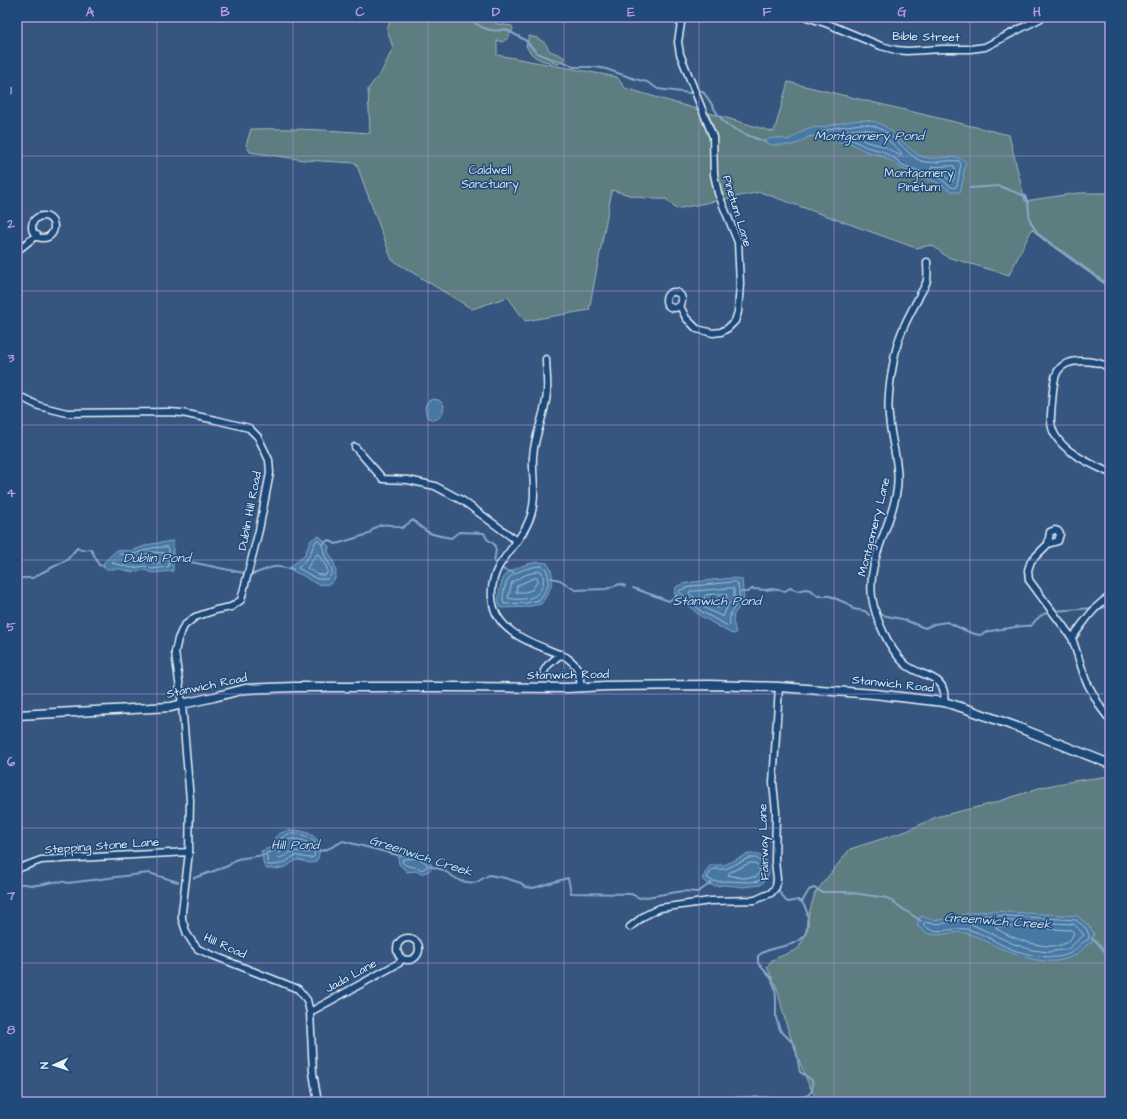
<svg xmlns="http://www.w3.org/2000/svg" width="1127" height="1119" font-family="'Architects Daughter',sans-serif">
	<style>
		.green { fill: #5d7d81; stroke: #a2b7bc }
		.water { fill: #4778a3; stroke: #87a8c5 }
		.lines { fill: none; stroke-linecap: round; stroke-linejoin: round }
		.shore { stroke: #a8c1d6; stroke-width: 1 }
		.stream { stroke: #87a8c5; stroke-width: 2 }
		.minor-casing { stroke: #e8f1f8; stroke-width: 9 }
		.tertiary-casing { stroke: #e8f1f8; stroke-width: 11 }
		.minor { stroke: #1f4a7a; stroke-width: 6 }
		.tertiary { stroke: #1f4a7a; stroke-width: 8 }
		.grid { fill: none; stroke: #b798de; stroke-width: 1; stroke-opacity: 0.55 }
		.labels { text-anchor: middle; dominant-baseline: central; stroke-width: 3; stroke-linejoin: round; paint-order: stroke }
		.street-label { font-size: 12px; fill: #e8f1f8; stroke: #1f4a7a }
		.park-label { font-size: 12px; fill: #d3e0e6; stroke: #1f4a7a }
		.water-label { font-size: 13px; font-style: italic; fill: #d0dfeb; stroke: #1f4a7a }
		.neatline { fill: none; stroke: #b798de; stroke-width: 1.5 }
		.grid-label { font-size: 13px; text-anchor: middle; font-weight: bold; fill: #b798de }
	</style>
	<rect width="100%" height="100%" fill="#36567f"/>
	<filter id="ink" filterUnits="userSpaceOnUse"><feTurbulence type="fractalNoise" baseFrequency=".025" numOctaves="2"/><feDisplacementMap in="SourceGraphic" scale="8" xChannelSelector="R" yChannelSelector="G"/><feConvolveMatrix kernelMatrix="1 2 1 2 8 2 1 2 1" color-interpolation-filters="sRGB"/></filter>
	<g filter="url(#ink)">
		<!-- green -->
		<path class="green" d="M392,17H496L497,24L512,26L513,29L508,38L502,42L497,40V55L617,77L625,88L774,132L788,82L1009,135L1025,201L1078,193H1107L1110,185V288L1041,238L1032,229L1009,275L947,257L932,245L916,248L760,192L676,209L666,199C647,200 631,196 612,190L589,310L525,321L508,297L472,309L392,260L356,163L304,160L250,152L246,145L251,129C291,128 330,130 370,133L368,89L382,71L393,48L387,29Z
			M529,36L537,38L545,43L550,51L560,55L565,58L559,64C544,61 534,61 526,46Z
			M1110,776V1102H818L808,1083L799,1060L786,1024L777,988L767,967L772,960L798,949L806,934L807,920L815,893L850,849L907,831L936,817L994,803L1042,787L1073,781Z"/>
		<!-- water -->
		<path class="water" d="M861,120C893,120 897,144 921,156C937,163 953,151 966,162L963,175L964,177L960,192H953L949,190L939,183L900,168L895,163L880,155L865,151L852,144L843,143L816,136L808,137L799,143L792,145H774L766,143L765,141C771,137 781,137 787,140C795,138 800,131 809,128C813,127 819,128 824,127C836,124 848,121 861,120Z
			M432,399L439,400L444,405C443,413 442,418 433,420L427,417L425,408L427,402Z
			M318,536L322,538L325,543L329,546L328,552C338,564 342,589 319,584C313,583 307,578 302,575C297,573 292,572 290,567L304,556L311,540Z
			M173,541V571L152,573L145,570L132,572L121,569H105L103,567L104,562L117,550L131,551L151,544Z
			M539,562L547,563C558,578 550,591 541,604L526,607L501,608C497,602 499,596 500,589C501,585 502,581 504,577C512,568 528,563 539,562Z
			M732,578L742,579L744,601L734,614L733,621L736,633L734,634L730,633L699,615L674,593L676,587L682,584L693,582Z
			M289,830C301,830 312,832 319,842C319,847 320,856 317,860C312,866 305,861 299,860C293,860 291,865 285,867C280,869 273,869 267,869L264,866L261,851L266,849L272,848C275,834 275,835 289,830Z
			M748,854C762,853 769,860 769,874L761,885L743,887L725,885L714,886L706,883L702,879L708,868L711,865H724Z
			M400,855C413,854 429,852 432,868L429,871L421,874L416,871L407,872L399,864L398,858Z
			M992,911L1077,916L1089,926L1094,934L1091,943C1084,945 1082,950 1077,954C1071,958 1063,960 1056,961C1041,963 1014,955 1000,948C988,943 978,936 966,933C946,930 933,943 917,925L920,917L922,916C938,925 954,916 970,913C977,912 985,911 992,911Z"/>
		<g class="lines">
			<!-- shore -->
			<path class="shore" d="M861,124C881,124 893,137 906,150C910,154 916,159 921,161C934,165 947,159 959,161L961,164L957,186L954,188L951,187L941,179L902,165L897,160L882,151L866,147L853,140L843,139L823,133L824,131L834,128Z
				M861,129C879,129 889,141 901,152L902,155H899L883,146L867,142L856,136L846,133L847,131Z
				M954,166C956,169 955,179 952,182L943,175L930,170L932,167Z
				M316,541L318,540C322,544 323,547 324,552C325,561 333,565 332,574L327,579H317L298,568L309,556Z
				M167,547L169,549V566L168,567L152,569L145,566L132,568L112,563L119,554L131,555L152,548Z
				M153,552L164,553V562C153,565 147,560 137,562L136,561L137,558Z
				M318,554L327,568V573L326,575H319L307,568L316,555Z
				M541,566L546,569C552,582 547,589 539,600L526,603L504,604C502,599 503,596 504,591C505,588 505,584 507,581C511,572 532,566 541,566Z
				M540,571L542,572C545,579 543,590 536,595C530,600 515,600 508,598L512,582L525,575Z
				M534,578H537L538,580L532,590L525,592H516L517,586Z
				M736,582L738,584L740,600C733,609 728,613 730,625L728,626L702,612L679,592L680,590L693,586Z
				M732,588L734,589V599L728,605L723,617L705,608L689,593L690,591H694Z
				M726,594L727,597L719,608L708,603L704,598L706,595Z
				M289,834C299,833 309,835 315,843L314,857C307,860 302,855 295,856C291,857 290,859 287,861C282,865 273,865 268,865L266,853L274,851L276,849L278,840Z
				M291,839C297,839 306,840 310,845V852C304,853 299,850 293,852C287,853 284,858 278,858L277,856L281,852L282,843Z
				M749,858H756L763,863L765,873L759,881C747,883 737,881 726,881C718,881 714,883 707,878L711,871L713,869H725Z
				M404,859L418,858L425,862L428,866L422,870C415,865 410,869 403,863L402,860Z
				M750,863H754L758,865L760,871L756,877L742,878L728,875L729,873Z
				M993,915L1076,920L1086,928L1089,935L1088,940C1082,942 1080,945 1076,949C1070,955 1058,958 1050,957C1035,957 1013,951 1000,944C989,938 979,932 966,929C951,927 934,937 923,924L925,922C941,927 955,920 971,917C978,916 985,915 993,915Z
				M993,920L1074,924L1079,929L1084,935L1068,949L1049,952L1032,950L1014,944L971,924L972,922Z
				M998,926L1071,930L1074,933C1072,937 1070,941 1066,943C1048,952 1013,939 997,929L996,927Z"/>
			<!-- stream -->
			<path class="stream" d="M467,17C478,26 490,34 505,29L525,40L537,53L552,59L567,63L573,67H595L606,69L635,79L647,82L658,89L689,93L702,91C711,100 715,113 724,122C731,129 756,139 766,142
				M970,188L999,186L1025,196L1028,203L1030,221L1038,234L1110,286
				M323,544L328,540L336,544L369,534C378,521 389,524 402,528L413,520C429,535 430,534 451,538L459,532L484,533L487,539L494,544L496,550L494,562L495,563
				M171,560H181L244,573
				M503,569L506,571L513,572
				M252,574C260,573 266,568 274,567C279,566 287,569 293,569
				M17,578H33L41,573L67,560L77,548L82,550L91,549L99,565L104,566
				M551,578L560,580L575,590L606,589L620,584L625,586
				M633,588L669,601L677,595
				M741,592H748L752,589L767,590L771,589L785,591L790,588L798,591L805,589L811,590L818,596H830L848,604L853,609L865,611L869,615
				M1098,608L1110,607
				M1054,611L1094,608
				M882,615L902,619L925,628L934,624L947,622L971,633L980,635C989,630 993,631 1002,629C1013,628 1020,625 1031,626C1036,619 1042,613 1050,612
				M318,851C326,852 336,845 343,841L401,856
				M430,866L443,870L460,881L475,883L489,875L505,878L521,883L525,887L533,888L568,878L571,893L631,894L640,898L683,891L698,892L711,883
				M194,878L228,866L237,859L264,855
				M17,885L19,884C25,883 31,886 37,885C48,884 58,879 68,883L149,873L178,882
				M779,891L786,901L789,902L798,900L802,902
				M802,902L809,890L814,888L822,892H846L887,898L921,921
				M1091,938L1097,942L1110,958
				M720,1102C740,1094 763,1098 784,1098C791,1098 800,1099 806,1096C813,1093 813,1087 812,1080L800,1072L795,1045L780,1030L776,1018V998L775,988L771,978L758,963V956C772,942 807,952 808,923C808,914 807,909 802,902"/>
			<!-- minor casing -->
			<g class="minor-casing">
				<path id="minor" d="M807,17L828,24L881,46L896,50L907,51L942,49H970L985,47L1043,17
					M32 227a11 11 0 1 1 22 0a11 11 0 1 1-22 0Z
					M17,251L37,235
					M927,262C927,267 928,274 927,280C926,286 920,293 918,299C908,317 899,334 895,354C891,375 887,397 889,417C891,442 900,464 897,489C892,526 867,558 872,597C875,618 889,649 905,664C920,678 948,673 944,702
					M666 300a8 8 0 1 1 16 0a8 8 0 1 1-16 0Z
					M680,306L686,318L697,329L713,333L721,332L728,328L735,321L738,312L740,284L738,242L718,193L714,174L713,137L680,54L678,42L682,17
					M546,359C546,370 548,381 547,392C546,414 534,435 533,457C532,477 537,495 531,515C525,534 510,549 499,566C494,575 491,587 492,598C495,635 537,644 566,657C580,667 579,672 581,688
					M1110,368C1101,362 1091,361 1080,361C1053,362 1054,379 1052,402C1051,414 1049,425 1055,435C1066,454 1092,464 1110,473
					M17,395L39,406L67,413L169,412L182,413L216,420L249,428L258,437L269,460L270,473L259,530L241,600L231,607L216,610L195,617L184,626L178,639L175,652L182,704L190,800L189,852L182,912V919L187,934L193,943L198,949L207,953L298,989L307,1000L310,1012L313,1073L318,1102
					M355,447L383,479L408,480L435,486L463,501L517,541
					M1048,544L1050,532L1055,530L1058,531L1060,534L1058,541L1048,544L1031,561L1028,570L1029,580L1072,638L1086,681L1101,708L1110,720
					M1072,638C1083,624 1094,605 1110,597
					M544,671L548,665L561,654
					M17,869L41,860L189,852
					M630,927L644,916L660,908L710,901L755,900L771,893L776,887L777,879L775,861L776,812L773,783L779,687
					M397 949a11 11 0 1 1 22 0a11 11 0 1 1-22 0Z
					M310,1012L399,963L402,959"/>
			</g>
			<!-- tertiary casing -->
			<g class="tertiary-casing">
				<path id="tertiary" d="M17,715L171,707L182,704L214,697L245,689L295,687H448L567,688L606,686L709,685L779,687L874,694L944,702L967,709L1017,727L1110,764"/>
			</g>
			<!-- minor -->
			<use href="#minor" class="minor"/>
			<!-- tertiary -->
			<use href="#tertiary" class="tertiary"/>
		</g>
	</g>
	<!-- grid -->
	<path class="grid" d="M157,17V1102M293,17V1102M428,17V1102M564,17V1102M699,17V1102M834,17V1102M970,17V1102M17,156H1110M17,291H1110M17,425H1110M17,560H1110M17,694H1110M17,828H1110M17,963H1110"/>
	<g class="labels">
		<!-- street labels -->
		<g class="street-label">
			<text transform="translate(926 37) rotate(1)">Bible Street</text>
			<text transform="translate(737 211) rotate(73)">Pinetum Lane</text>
			<text transform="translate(250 511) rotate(-79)">Dublin Hill Road</text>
			<text transform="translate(874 527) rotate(-76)">Montgomery Lane</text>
			<text transform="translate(568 675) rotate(-1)">Stanwich Road</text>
			<text transform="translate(893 684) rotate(6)">Stanwich Road</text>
			<text transform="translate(207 686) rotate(-12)">Stanwich Road</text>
			<text transform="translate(764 842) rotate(-92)">Fairway Lane</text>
			<text transform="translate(102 846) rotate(-4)">Stepping Stone Lane</text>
			<text transform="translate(225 946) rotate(24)">Hill Road</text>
			<text transform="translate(351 976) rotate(-29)">Jada Lane</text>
		</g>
		<!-- park labels -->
		<g class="park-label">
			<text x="490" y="170">Caldwell<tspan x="490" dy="14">Sanctuary</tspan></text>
			<text x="919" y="173">Montgomery<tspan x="919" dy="14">Pinetum</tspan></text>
		</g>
		<!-- water labels -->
		<g class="water-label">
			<text x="869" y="136">Montgomery Pond</text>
			<text x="157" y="558">Dublin Pond</text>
			<text x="717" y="601">Stanwich Pond</text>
			<text x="295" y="845">Hill Pond</text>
			<text transform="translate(421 856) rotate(18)">Greenwich Creek</text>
			<text transform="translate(998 921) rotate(4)">Greenwich Creek</text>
		</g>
	</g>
	<!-- margin -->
	<rect width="1127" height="1119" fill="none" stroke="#1f4a7a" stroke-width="44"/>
	<!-- north arrow -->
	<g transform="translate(54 1065) rotate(267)" stroke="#1f4a7a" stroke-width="3" paint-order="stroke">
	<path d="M0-3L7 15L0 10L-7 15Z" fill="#e8f1f8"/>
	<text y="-6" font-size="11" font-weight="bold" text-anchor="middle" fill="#e8f1f8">N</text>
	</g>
	<rect x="22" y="22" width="1083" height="1075" class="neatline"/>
	<g class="grid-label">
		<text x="90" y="16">A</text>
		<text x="225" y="16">B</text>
		<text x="360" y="16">C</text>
		<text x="496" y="16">D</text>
		<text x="631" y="16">E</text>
		<text x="767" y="16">F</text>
		<text x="902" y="16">G</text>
		<text x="1037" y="16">H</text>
		<text x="11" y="94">1</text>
		<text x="11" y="228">2</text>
		<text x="11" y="362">3</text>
		<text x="11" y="497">4</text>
		<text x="11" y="631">5</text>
		<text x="11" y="766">6</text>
		<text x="11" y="900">7</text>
		<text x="11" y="1034">8</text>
	</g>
</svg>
